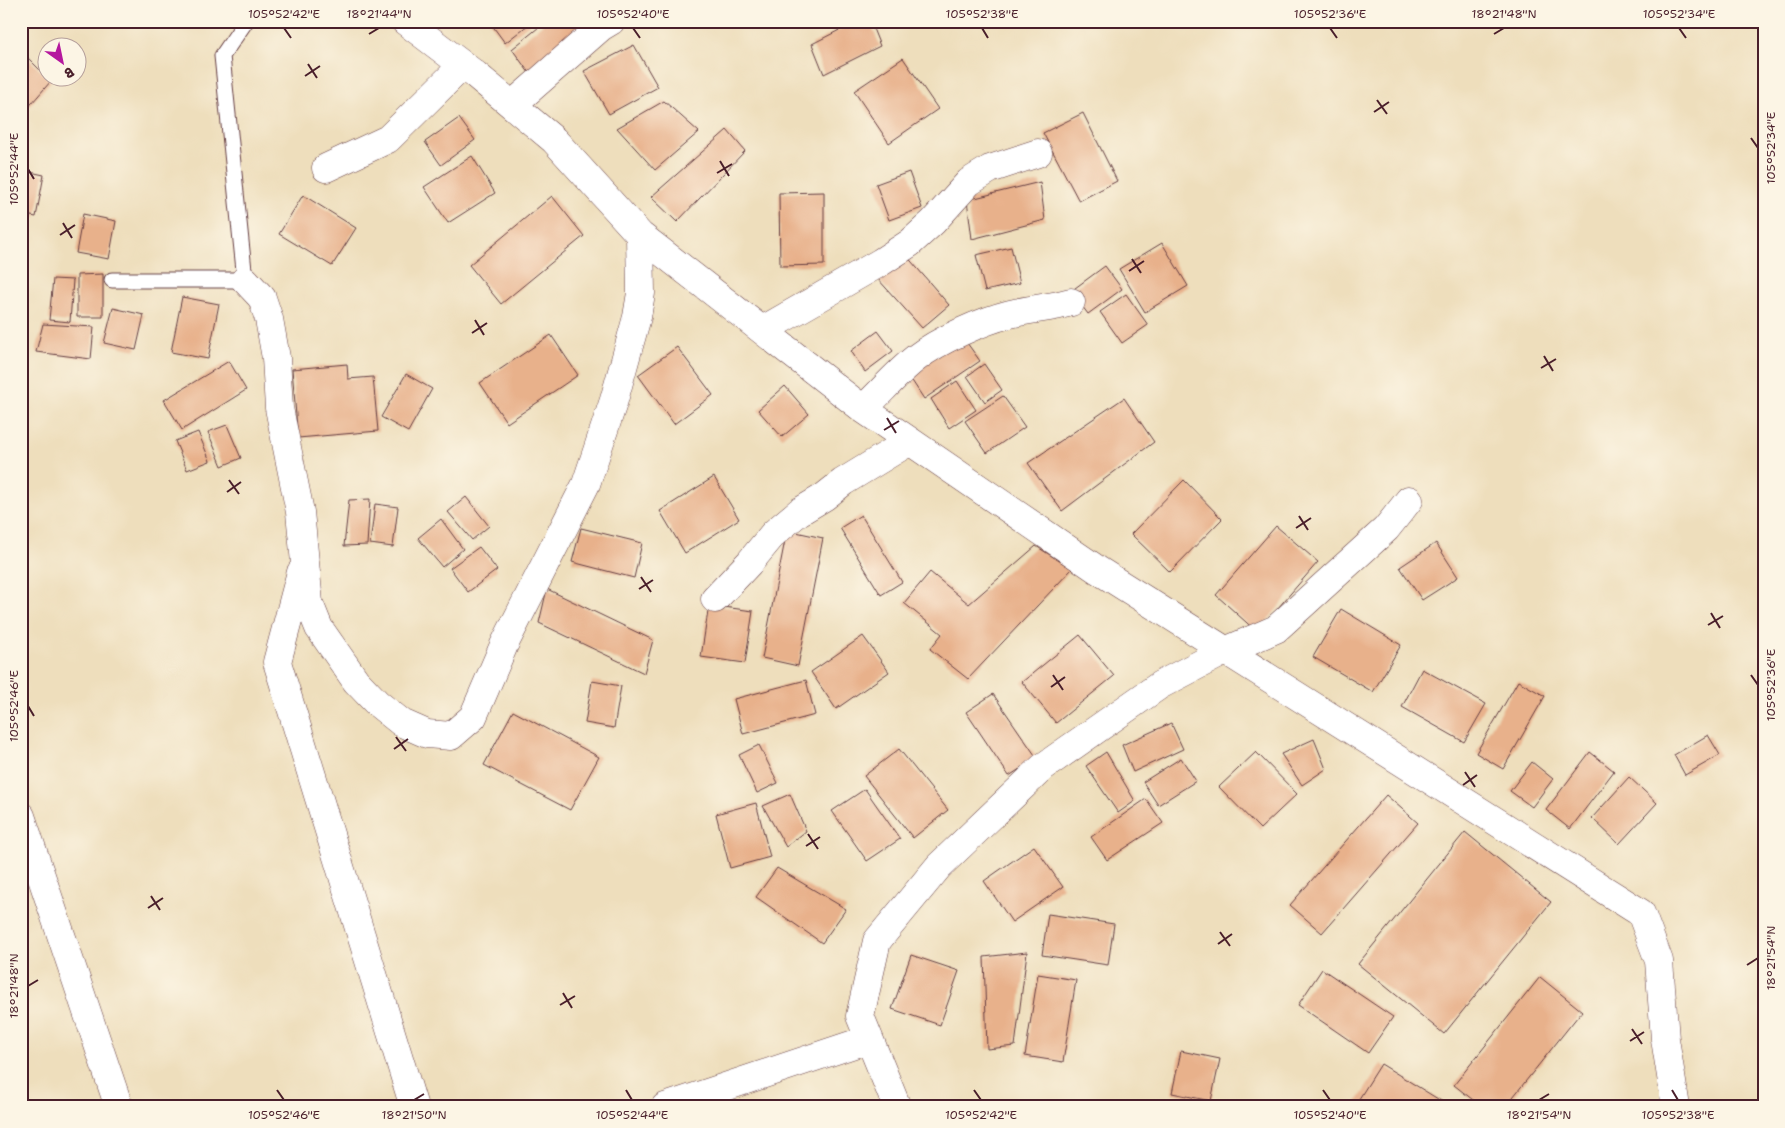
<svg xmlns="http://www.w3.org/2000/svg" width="1785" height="1128" font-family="'Shantell Sans',sans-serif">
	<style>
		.building { fill: #e8b18b }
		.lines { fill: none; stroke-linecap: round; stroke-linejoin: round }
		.lane-casing { stroke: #633c41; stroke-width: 17 }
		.street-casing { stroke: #633c41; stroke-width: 29 }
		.lane { stroke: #fff; stroke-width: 15 }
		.street { stroke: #fff; stroke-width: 28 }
		.ticks { fill: none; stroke: #4a1f2b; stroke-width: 2 }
		.neatline { fill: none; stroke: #4a1f2b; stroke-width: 2 }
		.ticks-label { font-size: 12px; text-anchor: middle; fill: #4a1f2b }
	</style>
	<rect width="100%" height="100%" fill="#fcf5e5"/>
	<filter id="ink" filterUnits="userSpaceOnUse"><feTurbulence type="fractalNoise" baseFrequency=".02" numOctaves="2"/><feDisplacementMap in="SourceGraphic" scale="10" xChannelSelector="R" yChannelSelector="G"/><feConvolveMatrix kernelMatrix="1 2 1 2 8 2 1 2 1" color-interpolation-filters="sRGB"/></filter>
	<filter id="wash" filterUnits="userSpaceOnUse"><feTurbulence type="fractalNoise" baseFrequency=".0096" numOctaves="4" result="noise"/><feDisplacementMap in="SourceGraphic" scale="20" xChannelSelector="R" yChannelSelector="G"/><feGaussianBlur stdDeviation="1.12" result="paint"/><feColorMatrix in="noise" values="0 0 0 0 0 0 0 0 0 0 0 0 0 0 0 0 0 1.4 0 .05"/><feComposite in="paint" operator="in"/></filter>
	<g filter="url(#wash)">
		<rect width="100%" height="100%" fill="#eedebc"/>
		<g id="blocks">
			<!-- building -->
			<path class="building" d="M489,21H533L505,43Z
				M543,21H575L585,32L532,77L512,49L544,23Z
				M857,21H870L880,46L824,74L812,44Z
				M634,45L658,87L609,114L584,71Z
				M28,58L51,81L25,111L21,107V64Z
				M903,58L938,109L889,143L854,91Z
				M664,101L699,132L655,170L617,128Z
				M1083,113L1117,181L1079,201L1043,133Z
				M459,118L475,140L441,165L425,142Z
				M727,130L745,151L677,222L651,197Z
				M472,156L495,193L448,223L424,187Z
				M21,170L44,175L36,217L21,214Z
				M909,172L922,208L889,220L876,184Z
				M1040,182L1045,220L972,239L967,200Z
				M824,192V265L780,266L779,193Z
				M303,195L356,228L332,266L279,234Z
				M552,196L584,236L501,304L469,265Z
				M83,214L116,221L109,259L76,253Z
				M1162,243L1188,286L1145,312L1119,269Z
				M1011,247L1020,283L985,291L976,255Z
				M905,254L949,305L922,328L877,278Z
				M1105,266L1122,289L1088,314L1071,291Z
				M103,274V317H77V275Z
				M53,279L73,280L70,322L49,320Z
				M1126,294L1148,325L1122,343L1100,312Z
				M182,297L219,304L208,359L171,352Z
				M113,308L144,315L136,350L104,343Z
				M43,324L94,327L91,359L36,352Z
				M878,331L893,351L865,372L851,351Z
				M551,335L578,375L507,423L480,383Z
				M962,336L980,361L924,399L907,373Z
				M677,347L713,395L674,424L638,375Z
				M229,361L246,390L182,430L164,400Z
				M347,364L348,379L373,377L378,431L298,438L292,369Z
				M984,364L1002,390L985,402L967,376Z
				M406,374L432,389L408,432L381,417Z
				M957,381L976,410L949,428L931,399Z
				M785,386L809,414L782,437L758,410Z
				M1003,396L1025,427L987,453L965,421Z
				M1124,398L1154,442L1062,511L1028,463Z
				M227,425L241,458L222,466L208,432Z
				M198,432L210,461L187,470L175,441Z
				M714,477L739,519L685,553L660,511Z
				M1184,480L1222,519L1170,572L1131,534Z
				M466,497L489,526L472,540L448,512Z
				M370,499L367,545L344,546L349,500Z
				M375,504L398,507L393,547L370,544Z
				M861,515L902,582L881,595L840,528Z
				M441,519L463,549L442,567L418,538Z
				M1276,526L1318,562L1257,632L1216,595Z
				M581,528L642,543L634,578L572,562Z
				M787,530L823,538L798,666L762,658Z
				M1436,543L1458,577L1422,600L1400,567Z
				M1036,546L1072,569L968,679L930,649L942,634L904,603L930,572L969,604Z
				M479,547L497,570L468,592L450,568Z
				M547,589L653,640L644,673L539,623Z
				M709,605L753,611L745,663L701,657Z
				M1341,609L1401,645L1373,692L1313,657Z
				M1080,635L1114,676L1056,723L1022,682Z
				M863,636L889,672L836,709L811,672Z
				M1422,669L1486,704L1464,742L1402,707Z
				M806,680L815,715L743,734L734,699Z
				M592,681L621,686L614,728L585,723Z
				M1518,681L1545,696L1503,769L1476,753Z
				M993,694L1037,758L1009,776L966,712Z
				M513,711L599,757L570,810L484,765Z
				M1171,723L1183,749L1133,772L1122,745Z
				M1708,735L1720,755L1685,775L1674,755Z
				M1314,739L1326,769L1302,785L1281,754Z
				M759,745L778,783L757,793L739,755Z
				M899,749L948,810L913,838L864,776Z
				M1106,752L1135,801L1118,813L1086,766Z
				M1256,752L1297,794L1260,829L1219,787Z
				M1590,752L1614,771L1570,829L1546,810Z
				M1181,758L1196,781L1158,805L1143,782Z
				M1532,762L1553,779L1532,807L1510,791Z
				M1629,777L1657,803L1619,844L1592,818Z
				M865,789L900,839L867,861L832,811Z
				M790,794L806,831L786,847L763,806Z
				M1386,795L1418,823L1322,933L1290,905Z
				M1146,799L1163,823L1107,860L1091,837Z
				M756,803L770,857L730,868L716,814Z
				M1465,832L1551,902L1444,1034L1358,964Z
				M1034,846L1063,887L1012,922L984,881Z
				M777,868L846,909L822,943L756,897Z
				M1048,914L1114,924L1108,965L1042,955Z
				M1027,952L1015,1046L987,1049L984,957Z
				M911,955L959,971L940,1025L892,1009Z
				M1322,969L1393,1017L1368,1053L1298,1005Z
				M1038,974L1076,980L1063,1062L1025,1056Z
				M1540,977L1582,1011L1505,1107H1482L1454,1085Z
				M1181,1051L1220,1059L1211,1101L1172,1093Z
				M1381,1064L1451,1107H1365L1357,1102Z"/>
		</g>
	</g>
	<g filter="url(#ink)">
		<use href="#blocks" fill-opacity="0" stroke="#633c41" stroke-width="1"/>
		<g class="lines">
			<!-- lane casing -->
			<g class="lane-casing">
				<path id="lane" d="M112,280H245L222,56L246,21"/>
			</g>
			<!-- street casing -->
			<g class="street-casing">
				<path id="street" d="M405,21L476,75L554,140L640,235L863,409L1098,570L1641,913L1659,961L1665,1039L1676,1107
					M512,105L601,27L611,21
					M326,168L388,139L463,65
					M245,280L262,298L269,319L276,358L279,408L300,512L309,603L319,628L356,681L377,703L402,723L427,734L451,736L473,717L504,645L586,484L614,400L637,317L641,293L640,235
					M763,330L881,262L910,243L933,222L969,182L990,169L1038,153
					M863,409C881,392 897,373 916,358C939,340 982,321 1010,314C1030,309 1051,308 1071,302
					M301,572L277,662L414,1107
					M715,599L750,562L774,533L799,512L824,497L843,482L910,441
					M21,816L119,1107
					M665,1107L869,1039
					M897,1107L860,1016L877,941L939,866L1043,767L1160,685L1225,651L1276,629L1386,529L1409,500"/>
			</g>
			<!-- lane -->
			<use href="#lane" class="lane"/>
			<!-- street -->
			<use href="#street" class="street"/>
		</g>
	</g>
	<!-- ticks -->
	<path class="ticks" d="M284,28L291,38M633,28L640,38M982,28L988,38M1330,28L1337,38M1679,28L1686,38M369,34L379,28M1494,34L1504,28M308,64L317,78M305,76L320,66M1377,100L1387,114M1374,112L1389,102M1751,138L1758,148M720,161L729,176M28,169L34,179M717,173L732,164M63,223L72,238M60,235L75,225M1132,259L1141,273M1129,271L1144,261M475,320L484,335M472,333L487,323M1544,356L1553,371M1541,368L1556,359M887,418L896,433M884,430L899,421M229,480L239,494M227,492L241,482M1299,516L1308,530M1296,528L1311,518M641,577L651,592M639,589L653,580M1711,613L1720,628M1708,625L1723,616M1053,675L1063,690M1751,675L1758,685M1051,687L1065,677M28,706L34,716M396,737L406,751M394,749L408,739M1465,772L1475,787M1463,785L1477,775M808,834L818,849M806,846L820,837M151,896L160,910M148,908L163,898M1220,932L1230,946M1218,944L1232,934M1747,965L1758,958M28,986L38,980M563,993L572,1008M560,1005L575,996M1632,1029L1642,1044M1630,1041L1644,1032M277,1090L284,1100M626,1090L632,1100M974,1090L981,1100M1323,1090L1330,1100M1672,1090L1678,1100M414,1100L424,1094M1539,1100L1549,1094"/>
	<!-- margin -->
	<rect width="1785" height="1128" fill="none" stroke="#fcf5e5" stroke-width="55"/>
	<!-- north arrow -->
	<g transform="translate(62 62) rotate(147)"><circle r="24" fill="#fcf5e5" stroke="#b59f9b"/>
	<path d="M0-4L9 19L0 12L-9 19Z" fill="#b5179e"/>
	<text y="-8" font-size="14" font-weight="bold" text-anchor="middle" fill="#4a1f2b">B</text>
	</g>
	<rect x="28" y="28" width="1730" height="1072" class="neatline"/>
	<g class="ticks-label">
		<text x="284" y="18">105°52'42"E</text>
		<text x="379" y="18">18°21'44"N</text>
		<text x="633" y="18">105°52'40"E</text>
		<text x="982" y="18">105°52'38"E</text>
		<text x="1330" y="18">105°52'36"E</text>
		<text x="1504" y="18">18°21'48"N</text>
		<text x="1679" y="18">105°52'34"E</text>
		<text transform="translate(1771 148) rotate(-90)" y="4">105°52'34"E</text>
		<text transform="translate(14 169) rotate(-90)" y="4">105°52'44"E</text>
		<text transform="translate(1771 685) rotate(-90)" y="4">105°52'36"E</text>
		<text transform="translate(14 706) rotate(-90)" y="4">105°52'46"E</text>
		<text transform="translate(1771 958) rotate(-90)" y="4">18°21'54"N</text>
		<text transform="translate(14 986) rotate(-90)" y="4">18°21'48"N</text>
		<text x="284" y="1119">105°52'46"E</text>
		<text x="414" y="1119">18°21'50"N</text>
		<text x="632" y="1119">105°52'44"E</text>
		<text x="981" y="1119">105°52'42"E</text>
		<text x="1330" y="1119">105°52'40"E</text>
		<text x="1539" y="1119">18°21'54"N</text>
		<text x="1678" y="1119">105°52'38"E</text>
	</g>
</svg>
